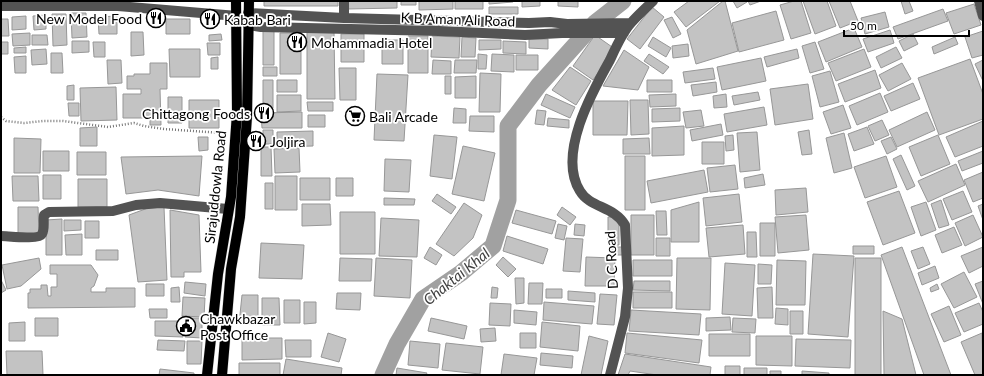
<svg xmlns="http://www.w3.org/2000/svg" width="984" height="376" font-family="Lato,sans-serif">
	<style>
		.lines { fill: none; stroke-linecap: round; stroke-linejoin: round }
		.canal { stroke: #a1a1a1; stroke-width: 17 }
		.building { fill: #c3c3c3; stroke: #979797 }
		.major-casing { stroke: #dbdbdb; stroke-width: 11 }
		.path { stroke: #757575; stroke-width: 2.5; stroke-dasharray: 1 2; stroke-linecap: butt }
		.minor { stroke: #535353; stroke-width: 10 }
		.major { stroke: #000; stroke-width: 10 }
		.labels { text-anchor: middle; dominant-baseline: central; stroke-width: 3.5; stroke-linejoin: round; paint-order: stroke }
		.poi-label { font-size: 14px; fill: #000; stroke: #fff; text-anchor: start }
		.street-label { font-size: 14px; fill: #000; stroke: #fff }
		.water-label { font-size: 15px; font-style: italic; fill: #424242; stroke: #fff }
	</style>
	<rect width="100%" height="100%" fill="#fff"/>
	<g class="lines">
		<!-- canal -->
		<path class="canal" d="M383,375L397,344L423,299L461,273L493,246L508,200V126L539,85L595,23L623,1"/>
	</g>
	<!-- building -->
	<path class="building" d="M264,1H338V6H264Z
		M348,1H397V8L348,9Z
		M401,1H416V5H401Z
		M419,1H453V9L419,10Z
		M455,1H483V9H455Z
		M489,1H513V2L489,4Z
		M522,1H540V6L522,7Z
		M558,1H578V7L558,6Z
		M689,1H720L686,27L674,12Z
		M723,1H725L738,51L696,64L687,30Z
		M733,1H746L747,2L737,8Z
		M748,1H761L750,5Z
		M794,1H801L811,33L791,39L780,5Z
		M803,1H827L836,26L815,34Z
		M829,1H850L858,21L840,28Z
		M901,1H909L913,11L905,14Z
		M974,4L981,25L954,34L946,13Z
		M489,7H518V14H489Z
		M652,7L664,17L640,49L627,39Z
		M943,9L948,21L898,39L893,27Z
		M776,11L784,40L739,52L732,23Z
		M885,12L889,27L865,34L861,18Z
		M71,13H86L87,37L72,38Z
		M52,14H66L67,45L53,46Z
		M46,15V29L34,30L33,16Z
		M26,16V29L12,30V17Z
		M117,16V34H99L98,17Z
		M672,17L681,34L673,38L664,20Z
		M1,19H8L9,36H1Z
		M166,19H190V34H166Z
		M854,28L862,47L826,62L818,42Z
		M890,30L894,43L868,52L863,39Z
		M263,31H274V65H263Z
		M983,31V55L972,58L965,37Z
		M131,32H143L144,55L131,56Z
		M307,32H334L335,99H307Z
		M30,33V45L13,46L12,34Z
		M280,33H301V74H280Z
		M221,34L222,40L209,41V35Z
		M341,34H364V62H341Z
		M913,34L918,44L904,51L899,41Z
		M32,35H47L48,45H32Z
		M595,35L615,49L593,80L573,66Z
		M408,36H428V73H408Z
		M432,36L460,37L459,58L431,57Z
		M462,37L476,38L475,57H461Z
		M653,37L671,48L666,57L648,46Z
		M955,37L958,44L934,54L932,47Z
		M529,39H548V49L529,48Z
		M382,40H403V64H382Z
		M479,40H501V49L479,50Z
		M72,41H89V52L72,53Z
		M503,41L526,42V54L503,53Z
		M1,42H8V54H1Z
		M93,42H105V57H94Z
		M815,42L824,69L810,73L802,46Z
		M207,43H220V55H208Z
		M688,44L689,56L673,58L672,46Z
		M26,47V53H14V48Z
		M896,47L902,58L881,68L876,57Z
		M46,49L47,64L32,65L31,50Z
		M169,49H200V77H170Z
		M797,49L799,58L767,67L764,57Z
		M864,49L871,67L836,81L828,63Z
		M624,50L649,67L638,90L603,86Z
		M51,53H62L63,73H51Z
		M478,54L487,55L486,69H478Z
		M492,54L514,55V72L491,71Z
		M649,54L669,67L663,74L644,61Z
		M516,55H538V70H516Z
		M26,56V73H15L14,57Z
		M218,57V69H211V58Z
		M761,58L766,81L722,90L717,67Z
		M970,59L983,94V119L939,135L918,78Z
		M107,60H121L122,83L108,84Z
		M433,60L451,61V74H432Z
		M455,60H477L476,73H454Z
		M983,60V81L975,64Z
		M150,63H167V89H160L161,125H150V118H123V94H141V89H127V76H134V74H150Z
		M902,63L911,79L888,91L879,75Z
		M263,67H277V76H263Z
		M570,67L591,81L576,105L552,90Z
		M339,68H356V100H340Z
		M713,68L715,79L685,83L683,72Z
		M875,70L881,88L845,102L838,84Z
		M830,71L839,102L820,107L812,76Z
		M480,73L501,74L500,112H479Z
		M377,74L408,75L404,141L374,140Z
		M445,76H451V94H445Z
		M476,76V98H455V77Z
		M263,80H273V108H263Z
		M277,80H297V92H277Z
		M647,80H672V92H647Z
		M716,82L717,92L693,96L691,85Z
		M913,83L920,99L891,111L884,96Z
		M808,84L813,119L775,125L770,89Z
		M74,85V100H67V86Z
		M116,87L117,120L81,121L80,88Z
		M758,92L760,100L734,105L732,96Z
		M880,93L888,112L857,125L849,106Z
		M546,94L575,107L570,118L541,105Z
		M676,94V106L650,107L649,95Z
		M726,94L727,107L714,108L713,96Z
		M277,95H301V111L277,112Z
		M168,97H182V123H168Z
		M189,100H219V128H189Z
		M630,100H648L649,134L631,135Z
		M593,101H628L627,135H593Z
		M307,102H333V111H308Z
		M68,103H79V116H69Z
		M843,105L851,128L831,134L823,112Z
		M764,107L767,125L727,132L724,114Z
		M454,108L466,109V123H453Z
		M680,108V121L652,122V109Z
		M537,110L546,111L544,125L535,124Z
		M701,110L704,126L686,128L683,112Z
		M302,112V128H262L261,113Z
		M927,112L935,130L897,147L889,130Z
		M308,115H325V127H308Z
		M470,116H494V132L469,131Z
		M548,118L569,120V128L547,126Z
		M882,120L889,135L875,141L868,126Z
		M983,121V146L955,157L946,137Z
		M721,124L723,135L692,141L690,130Z
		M684,126V155L652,156V128Z
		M97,127V146H80V128Z
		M867,127L874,144L854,151L848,134Z
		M263,130H273V144H263Z
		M809,130L812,154L802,155L798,132Z
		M313,131V146L277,147V132Z
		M757,132L760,170L740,172L737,133Z
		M844,133L852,168L834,173L826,138Z
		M434,135L457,137L452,179L430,176Z
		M733,135L734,150L726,151L725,136Z
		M938,135L950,164L921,176L909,147Z
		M198,137H208V150L199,151Z
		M891,137L897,149L887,154L881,141Z
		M14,138L41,139L40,173H14Z
		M649,138L650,154H623V139Z
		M702,142H724V164H702Z
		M463,146L495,153L484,201L452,194Z
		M261,147H271L272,176H261Z
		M299,148L300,172L275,173L274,149Z
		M43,151H69V171H43Z
		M983,151V163L962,171L958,161Z
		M77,152H106V175H77Z
		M901,155L915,186L907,190L893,159Z
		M202,156L199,196L158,190L126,194L121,157Z
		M625,156H645V210H625Z
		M886,156L897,187L865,198L854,167Z
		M385,159L411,160L409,192L384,191Z
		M956,164L965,185L928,202L918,181Z
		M735,165L738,189L710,192L707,168Z
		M704,170L708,192L651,203L647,181Z
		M983,172V198L973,202L964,180Z
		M763,174L765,185L745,188L744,178Z
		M43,175H61V199H43Z
		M12,176H38L39,201H13Z
		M275,176H297V210H275Z
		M300,178H330V200H300Z
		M336,178H353V196H336Z
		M78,179H107V207H78Z
		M265,183H273V209H265Z
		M806,188L808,212L776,215L775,190Z
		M899,191L915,233L883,245L867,202Z
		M963,191L972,212L952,220L943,199Z
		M437,194L456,207L451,214L432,201Z
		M739,194L742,222L706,226L703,198Z
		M384,198L415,199L414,205H384Z
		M941,200L949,225L939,228L931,204Z
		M699,202V242H671V210Z
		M926,202L936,230L921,236L911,207Z
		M464,203L482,215L473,238L454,256L436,244Z
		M302,204H330L331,225L302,226Z
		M983,204V220L978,206Z
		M18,207H38L39,234L18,235Z
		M164,207L167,280L138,282L129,215L148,208Z
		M562,207L576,217L570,225L557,215Z
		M170,210L199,215L201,272H184V277H171Z
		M516,210L556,221L552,234L512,223Z
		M656,211H666L667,235H657Z
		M340,212H375V254H340Z
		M631,215H654V255H631Z
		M806,215L809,250L778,253L775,217Z
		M973,215L983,237L965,246L955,223Z
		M608,217H619V245H608Z
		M381,218L419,220L417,257L379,256Z
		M62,219V255H46V220Z
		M64,220H81V230L64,231Z
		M85,221H99V238H85Z
		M760,223H775V256H760Z
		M558,224L567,226L564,240L555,238Z
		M575,224L585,225L584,236L574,235Z
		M743,225L745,254L709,257L706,228Z
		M954,227L962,245L942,253L935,235Z
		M747,232H756L757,257H747Z
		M82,234V255H66L65,235Z
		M507,236L548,249L543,264L503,251Z
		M566,238L583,239L580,272L563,271Z
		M656,238H670V256H656Z
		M261,243L304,245L302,279L259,278Z
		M853,246H874V254H853Z
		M430,247L442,255L436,265L424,258Z
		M610,247H623V255H610Z
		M902,247L951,375H924L881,255Z
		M923,247L930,264L918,269L911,251Z
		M983,247V266L969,273L961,256Z
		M96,250H118V260H96Z
		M813,254L854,256L848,337L808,334Z
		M503,257L516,269L508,277L496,265Z
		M586,257L615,258L614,286H585Z
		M39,258L41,269L21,286L7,289L2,265Z
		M340,258L372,259L371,281H339Z
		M376,258L412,260L410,298L374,296Z
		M677,258H711L710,310L676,309Z
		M855,258H881V375H855Z
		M633,260H672V276H633Z
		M777,260L806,261L805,305H776Z
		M725,263L755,265L752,316L722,314Z
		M758,264L772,265L771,284H758Z
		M50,265H91L98,275L94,286L91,288V292H106V288H135V307L28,308V293H30V289H41V285H47L48,296H51V287H57V274H50Z
		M935,266L939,278L922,285L918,273Z
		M964,272L977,297L954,308L941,284Z
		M515,278H524V303L516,304Z
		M1,280L6,290L1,293Z
		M634,281H670V291L633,290Z
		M983,281V304L975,284Z
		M185,282L206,284L205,296L184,293Z
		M529,283H543L542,304H528Z
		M146,284H164V296H146Z
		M937,284L939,289L931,292L930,288Z
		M179,287L180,302H171V288Z
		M492,287L498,288L497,298H491Z
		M772,287L773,318H758L757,288Z
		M546,289H562V298H546Z
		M568,291L595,293V302L568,300Z
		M633,292H672V308H633Z
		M337,293H361L360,310L336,309Z
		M600,294L617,295L614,325L597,324Z
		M242,295H258V324H239Z
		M183,297L205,298L204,317L182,316Z
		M262,298H279L280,325H262Z
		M284,300H300V323H284Z
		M304,302H316V323L304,324Z
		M544,302L594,306L592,324L543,320Z
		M490,303L511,304L510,326L489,325Z
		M979,303L983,312V324L964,332L955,313Z
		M949,306L961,335L944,342L931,314Z
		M776,308L788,309V325L775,324Z
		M149,309H167V318H150Z
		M514,310L537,312L536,325L514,323Z
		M631,310L701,314L699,335L629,331Z
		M790,311H803V334H790Z
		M883,311L902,319L916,375H884Z
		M730,317L731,330L706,331V318Z
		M35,318H58V336H35Z
		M186,318H202V338L185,337Z
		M431,318L467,326L464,339L428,331Z
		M733,318L756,319L755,333L732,332Z
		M155,321H183V337L155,336Z
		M25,322V341H9V323Z
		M542,322L580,326L578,351L540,347Z
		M495,328L496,341L481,342L480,329Z
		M328,333L346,339L339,362L321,357Z
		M520,333H536V348H520Z
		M627,333L702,340L699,363L625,353Z
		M982,333L983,375H975L961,342Z
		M709,334H750V356H709Z
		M589,336L608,341L601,375H581Z
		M756,336H792V366L756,365Z
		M242,338H282V359L242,360Z
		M796,339L851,340L850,368L795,366Z
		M158,340L185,341L184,351L157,350Z
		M285,340H311V357H286Z
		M187,341H202L201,364H187Z
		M410,341L440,344L438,368L408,365Z
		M446,343L483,347L480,374L442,370Z
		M6,351H42L43,375H7Z
		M541,353L573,356L572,368L540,365Z
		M504,354L537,358L534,375H501Z
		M625,354L711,367L710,375H657L630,371L628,375H618Z
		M286,359L342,368L341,375H283Z
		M239,363H280V375H239Z
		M725,366H740V375H725Z
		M397,368L427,373L426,375H396Z
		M744,368H767V375H744Z
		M160,369L194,373V375H159Z
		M770,371H781V375H770Z
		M802,371L829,373V375H802Z"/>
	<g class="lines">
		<!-- major casing -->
		<g class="major-casing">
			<path id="major" d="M207,375L218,274L231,197L237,113L236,1
				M222,375L231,269L240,217L247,117L249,1"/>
		</g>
		<!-- path -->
		<path class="path" d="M1,117L6,121L24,123L43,121H63L108,127L134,123L144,126L164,129L222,133"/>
		<!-- minor -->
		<path class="minor" d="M344,1V18
			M979,1L983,16
			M1,6H118L237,16
			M248,13L344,18L529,23L550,22L567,24L631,23
			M248,25L261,27L439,31L525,35L562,33H624
			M1,236C8,236 39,240 42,234C45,229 43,220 44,215L49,212L113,211L136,205L160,203L228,209
			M610,375L625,317L628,288L625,225C614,206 590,208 580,191C557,155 592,92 610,60C616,47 622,33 631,23C638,15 646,8 653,1"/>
		<!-- major -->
		<use href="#major" class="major"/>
	</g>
	<!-- icons -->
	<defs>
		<g id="restaurant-ring" transform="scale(1)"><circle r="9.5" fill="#fff" stroke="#000" stroke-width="1.5"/><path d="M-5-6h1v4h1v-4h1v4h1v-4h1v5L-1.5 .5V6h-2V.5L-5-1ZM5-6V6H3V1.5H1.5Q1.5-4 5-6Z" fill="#000"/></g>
		<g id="supermarket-ring" transform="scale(1)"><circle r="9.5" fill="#fff" stroke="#000" stroke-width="1.5"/><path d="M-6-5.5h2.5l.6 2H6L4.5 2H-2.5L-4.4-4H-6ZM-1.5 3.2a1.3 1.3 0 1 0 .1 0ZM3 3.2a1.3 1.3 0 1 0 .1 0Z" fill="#000"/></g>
		<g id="civic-ring" transform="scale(1)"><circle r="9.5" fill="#fff" stroke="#000" stroke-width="1.5"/><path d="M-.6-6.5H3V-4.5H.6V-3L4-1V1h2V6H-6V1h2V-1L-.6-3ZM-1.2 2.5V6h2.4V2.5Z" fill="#000"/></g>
	</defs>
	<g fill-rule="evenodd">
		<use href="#restaurant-ring" x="156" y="18"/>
		<use href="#restaurant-ring" x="210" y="19"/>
		<use href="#restaurant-ring" x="297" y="42"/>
		<use href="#restaurant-ring" x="264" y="113"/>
		<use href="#supermarket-ring" x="355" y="116"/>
		<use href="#restaurant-ring" x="256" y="141"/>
		<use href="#civic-ring" x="186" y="326"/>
	</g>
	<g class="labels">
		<!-- poi labels -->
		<g class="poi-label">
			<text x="142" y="18" text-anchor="end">New Model Food</text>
			<text x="224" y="19">Kabab Bari</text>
			<text x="311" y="42">Mohammadia Hotel</text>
			<text x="250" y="113" text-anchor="end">Chittagong Foods</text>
			<text x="369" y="116">Bali Arcade</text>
			<text x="270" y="141">Joljira</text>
			<text x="200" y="318">Chawkbazar<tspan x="200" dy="16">Post Office</tspan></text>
		</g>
		<!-- street labels -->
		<g class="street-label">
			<text transform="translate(458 19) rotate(2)">K B Aman Ali Road</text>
			<text transform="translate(215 187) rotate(-84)">Sirajuddowla Road</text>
			<text transform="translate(611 260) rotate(-93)">D C Road</text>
		</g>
		<!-- water labels -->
		<g class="water-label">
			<text transform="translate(456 276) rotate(-39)">Chaktai Khal</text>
		</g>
	</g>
	<!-- border -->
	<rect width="984" height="376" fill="none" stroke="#000000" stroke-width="4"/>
	<!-- scale -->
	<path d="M844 30v6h125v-6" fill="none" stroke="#000000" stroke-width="2"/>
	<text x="850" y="30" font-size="12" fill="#000000" stroke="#ffffff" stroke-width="3" paint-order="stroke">50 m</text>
</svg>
